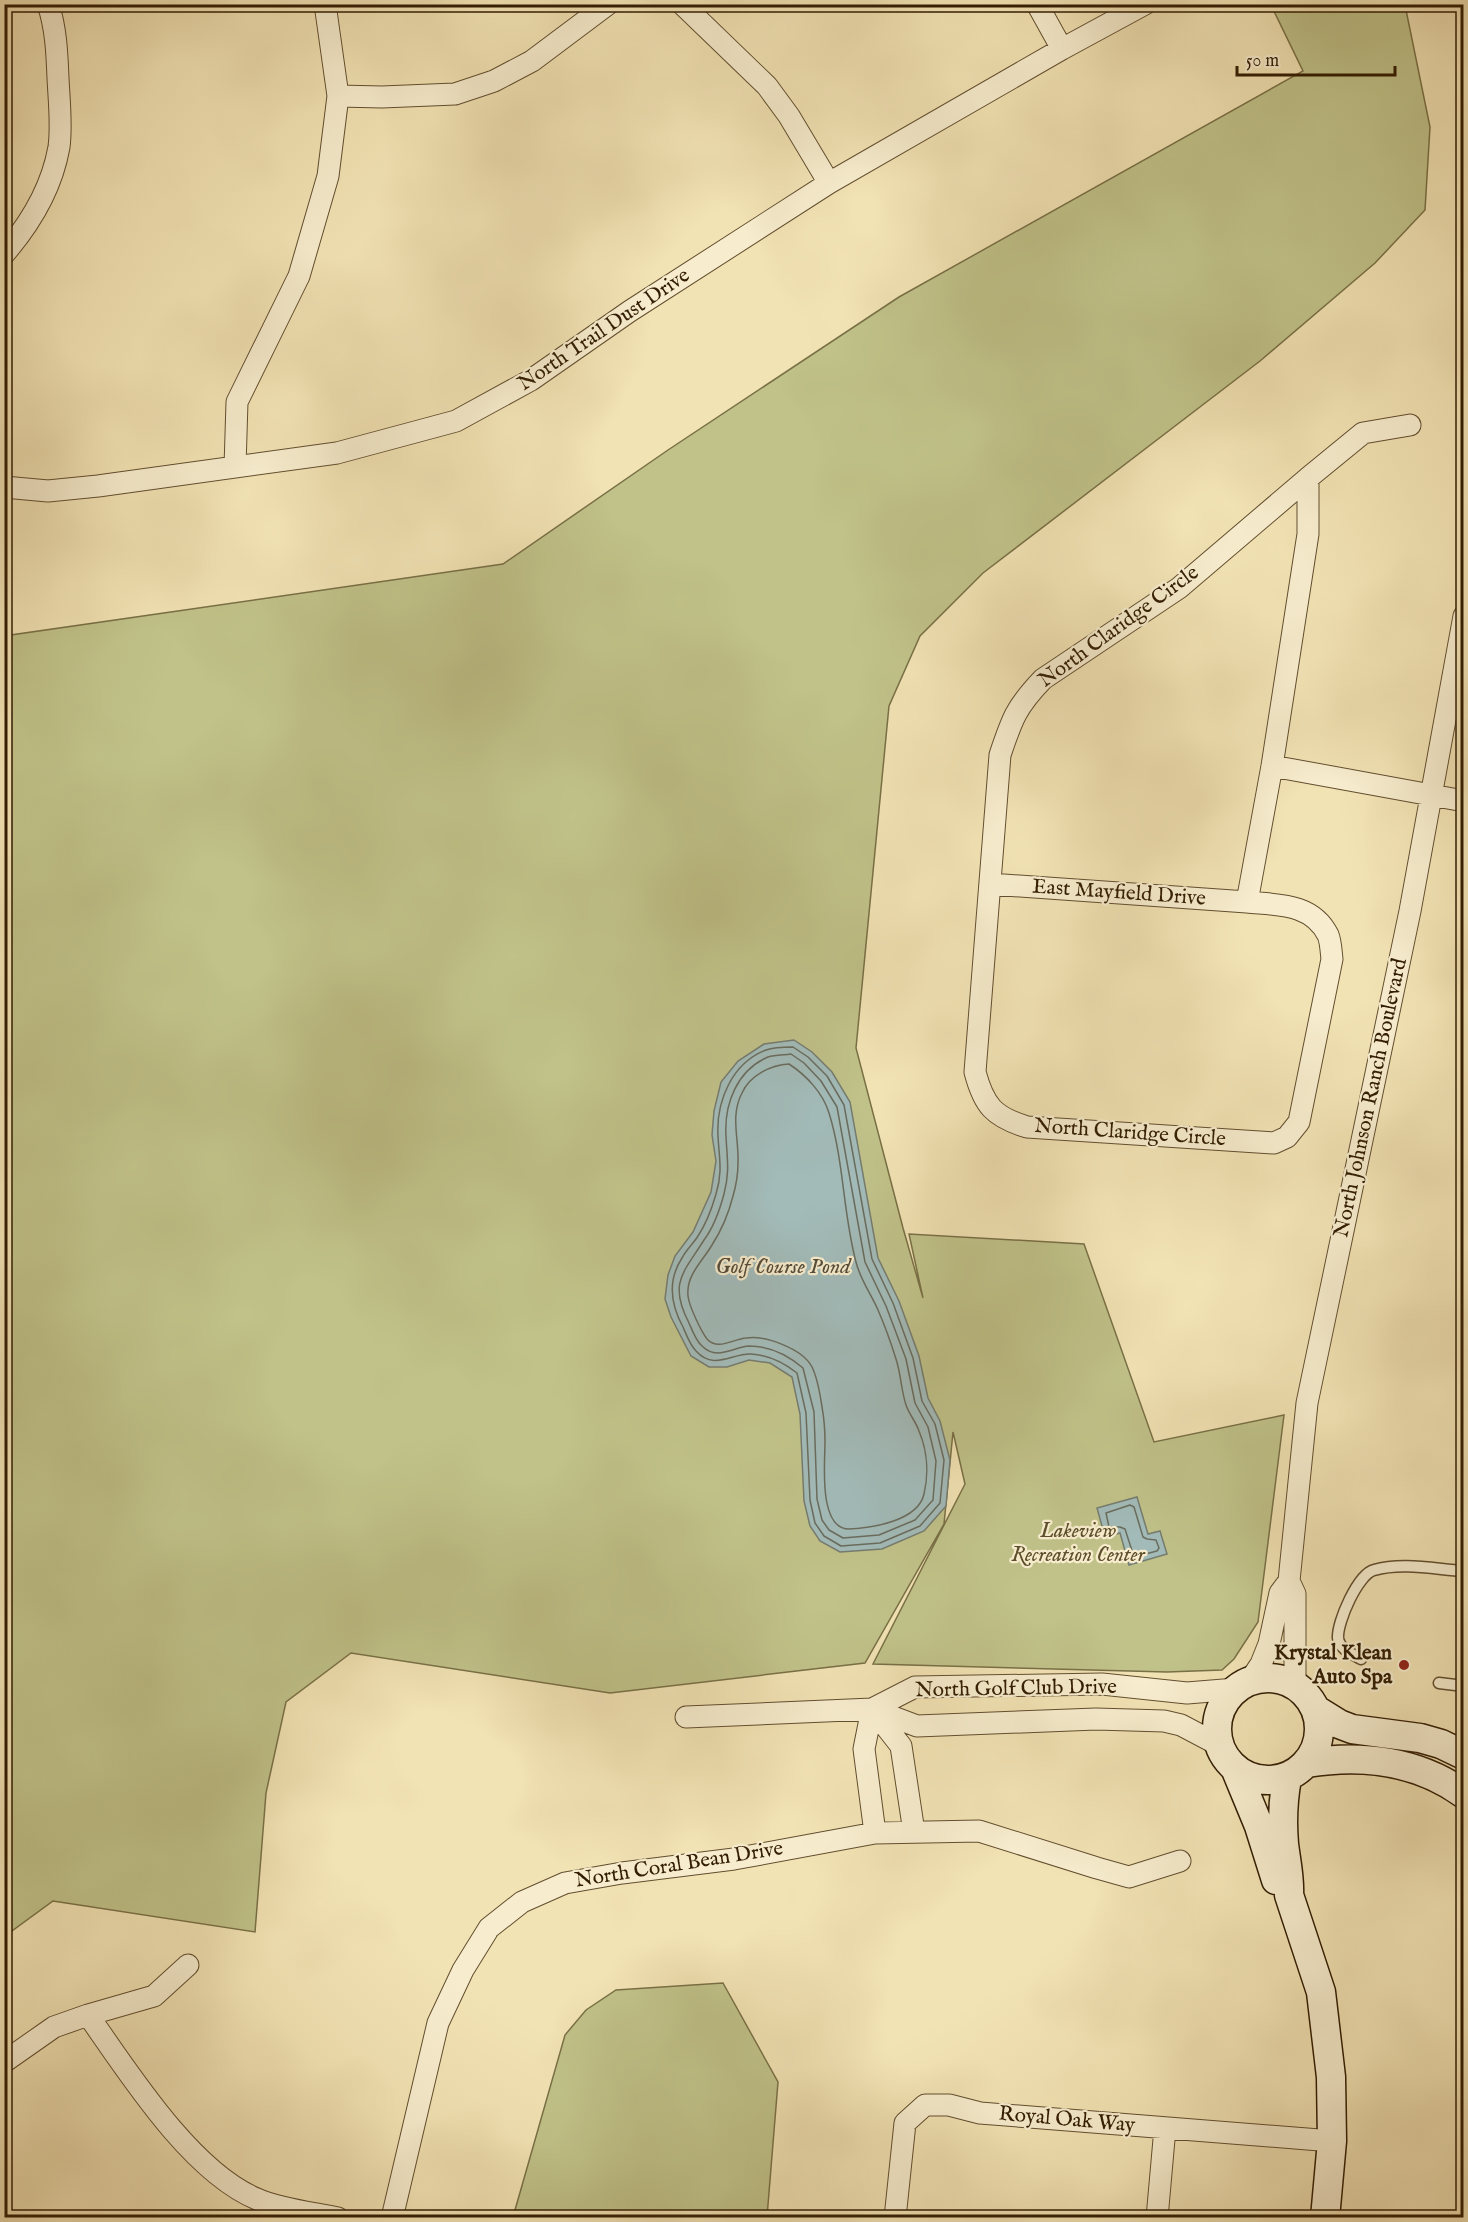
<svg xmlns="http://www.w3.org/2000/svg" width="1468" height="2222" font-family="'IM FELL English',serif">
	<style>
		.green { fill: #c0c289; stroke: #797046; stroke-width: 1.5 }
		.water { fill: #a2bbb9; stroke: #757c70; stroke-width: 1.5 }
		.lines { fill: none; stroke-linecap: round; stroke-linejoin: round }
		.shore { stroke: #6a6c5e; stroke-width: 1.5 }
		.lane-casing { stroke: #624e2f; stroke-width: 13 }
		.street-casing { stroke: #624e2f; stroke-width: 23 }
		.secondary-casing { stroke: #321d03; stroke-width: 31 }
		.lane { stroke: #f7edce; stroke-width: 10 }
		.street { stroke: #f7edce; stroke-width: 21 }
		.secondary { stroke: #f7edce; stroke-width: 28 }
		.poi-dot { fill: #8f2418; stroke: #f7edce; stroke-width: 2 }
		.labels { text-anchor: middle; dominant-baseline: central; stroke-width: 4.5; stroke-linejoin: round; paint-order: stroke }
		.street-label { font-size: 21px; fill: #321d03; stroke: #f7edce }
		.park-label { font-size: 21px; font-style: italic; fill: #5d4f2b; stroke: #f7edce }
		.poi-label { font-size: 21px; font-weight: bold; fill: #321d03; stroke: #f7edce; text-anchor: end }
		.water-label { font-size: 22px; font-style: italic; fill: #544c3a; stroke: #f7edce }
	</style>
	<rect width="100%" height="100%" fill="#f2e3b4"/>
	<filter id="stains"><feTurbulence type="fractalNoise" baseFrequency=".00333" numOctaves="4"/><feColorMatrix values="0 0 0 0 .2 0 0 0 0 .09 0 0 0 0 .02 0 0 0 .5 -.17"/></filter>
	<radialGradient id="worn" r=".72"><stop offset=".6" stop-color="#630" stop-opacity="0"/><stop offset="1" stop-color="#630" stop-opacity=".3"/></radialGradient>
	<!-- green -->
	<path class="green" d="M1271,5H1405L1430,127L1425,210L1375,263L1260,361L983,573L920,636L889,706L856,1048L903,1228L923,1298L909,1234L1084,1244L1154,1442L1284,1415L1258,1622L1234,1659L1222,1670L1167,1672L873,1664L965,1484L953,1432L944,1524L865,1663L610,1693L351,1653L286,1702L266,1793L255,1932L53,1901L5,1936L4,636L503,564L668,450L899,297L1303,71Z
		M723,1983L778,2082L767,2217H513L565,2035L586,2010L616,1990Z"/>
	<!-- water -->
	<path class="water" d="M794,1040L812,1052L832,1072L850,1102L878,1258L899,1301L919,1356L928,1398L940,1421L950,1460L946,1506L924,1531L882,1549L840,1552L820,1541L810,1526L804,1501L800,1414L792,1377L770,1363L749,1360L727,1367H709L691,1356L671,1317L665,1299L668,1275L675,1256L693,1232L711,1192L716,1161L712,1135L714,1111L721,1082L738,1061L764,1044Z
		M1137,1497L1148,1534L1160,1531L1167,1554L1129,1565L1120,1533L1105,1537L1097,1508Z"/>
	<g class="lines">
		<!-- shore -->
		<path class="shore" d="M793,1047L808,1057L827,1076L844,1105L872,1259L893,1303L913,1358L922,1401L935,1424L944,1460L940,1503L920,1526L880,1543L841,1546L824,1536L815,1523L810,1500L806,1413L797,1373C783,1362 769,1355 751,1354C732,1353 714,1371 696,1351C690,1345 686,1334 683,1327C671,1305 667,1281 682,1258C686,1250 693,1244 698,1236C706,1224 712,1208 716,1194C723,1172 719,1157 718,1136C716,1101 732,1063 766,1050C774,1047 785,1047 793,1047Z
			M791,1054L804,1063L821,1081L837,1107L865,1262L886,1306L906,1359L915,1403L928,1427L936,1461L933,1500L915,1520L879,1535L843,1538L829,1530L822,1520L817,1499L814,1412L803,1368C788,1355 769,1346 749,1346C733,1347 717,1361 702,1346C696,1341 692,1330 689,1323C668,1283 684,1272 704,1240C713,1228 720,1209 724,1194C730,1171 727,1159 726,1136C724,1104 737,1070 768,1057C775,1055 784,1055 791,1054Z
			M789,1064C806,1075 823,1093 829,1113C844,1161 843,1214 856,1262C860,1279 871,1294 878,1310C885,1326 891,1343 896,1359C901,1374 901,1390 906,1405C909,1414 916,1422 919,1431C927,1450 929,1473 924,1494C918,1521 872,1528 849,1529C818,1529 825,1462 825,1442C825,1430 824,1418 822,1407C820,1394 818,1379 812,1367C803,1349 765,1335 746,1338C733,1339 718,1351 707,1339C701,1331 689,1306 688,1296C686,1275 702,1262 712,1245C721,1231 729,1212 733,1196C736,1186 738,1173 738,1162C739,1138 730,1116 742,1093C750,1075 771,1065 789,1064Z
			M1130,1505L1134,1507L1143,1537L1147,1539L1156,1540L1159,1548L1157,1551L1134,1557L1125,1529L1120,1527H1109L1106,1513Z"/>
		<!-- lane casing -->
		<g class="lane-casing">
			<path id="lane" d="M1463,1564L1464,1609
				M1361,1659C1353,1654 1339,1649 1338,1638C1337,1622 1358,1574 1374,1570C1402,1562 1434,1569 1463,1571
				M1439,1683L1464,1686"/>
		</g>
		<!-- street casing -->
		<g class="street-casing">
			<path id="street" d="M682,4L767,86L789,116L829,183
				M1037,4L1062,49
				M338,96L382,97L455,94L494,81L532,61L608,4
				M4,254C30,224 52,187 59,147C62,125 59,100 58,78C57,53 56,28 48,4
				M235,467L237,402L299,276L328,176L338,96L325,4
				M1308,478L1179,588L1043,679C1016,707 1012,719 1000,755L975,1072C984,1106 994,1117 1027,1127L1274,1143L1287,1137L1299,1122L1332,959C1331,952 1331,942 1328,935C1312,903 1278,905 1247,902L1272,766L1308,534V478L1363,433L1410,425
				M4,487L48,491L98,486L337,453L456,421L531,380L630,311L829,183L1062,49L1145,4
				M1272,766L1464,801
				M990,884L1247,902
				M1249,1682L1261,1664L1269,1644L1280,1593L1289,1581
				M1295,1686V1594L1289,1581L1307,1403L1410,911L1464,616
				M872,1709L917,1726L1096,1719L1164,1721L1181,1725L1217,1744
				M872,1709L901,1746L914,1832
				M872,1709L864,1749L875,1833
				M686,1717L872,1709L915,1687L1102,1684L1187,1693L1236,1689
				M88,2015C128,2072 191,2172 257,2199C279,2209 314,2213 338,2218
				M4,2062L54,2027L88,2015L154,1996L188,1965
				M392,2218L438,2023L463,1970L489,1928L522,1902L565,1883L622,1873L734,1859L875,1833L979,1831L1097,1868L1129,1877L1180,1861
				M895,2218L905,2123L925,2105H949L980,2113L1332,2141
				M1157,2218L1165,2128"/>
		</g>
		<!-- secondary casing -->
		<g class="secondary-casing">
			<path id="secondary" d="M1217 1729a51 51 0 1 1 102 0a51 51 0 1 1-102 0Z
				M1318,1711L1339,1724L1352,1729L1420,1738L1441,1744L1464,1755
				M1307,1763C1362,1754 1418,1761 1464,1794
				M1235,1768L1259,1826L1276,1880
				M1287,1778C1283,1800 1282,1821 1284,1844C1286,1861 1290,1877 1289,1895L1321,1992L1331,2077L1332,2141L1325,2218"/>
		</g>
		<!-- lane -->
		<use href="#lane" class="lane"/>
		<!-- street -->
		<use href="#street" class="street"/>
		<!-- secondary -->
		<use href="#secondary" class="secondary"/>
	</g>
	<!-- markers -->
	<circle class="poi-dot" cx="1404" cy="1665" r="6"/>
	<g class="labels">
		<!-- street labels -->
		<g class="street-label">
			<text transform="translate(604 330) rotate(-34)">North Trail Dust Drive</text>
			<text transform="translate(1119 627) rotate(-36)">North Claridge Circle</text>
			<text transform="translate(1119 893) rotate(4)">East Mayfield Drive</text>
			<text transform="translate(1371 1098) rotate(-78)">North Johnson Ranch Boulevard</text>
			<text transform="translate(1130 1133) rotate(4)">North Claridge Circle</text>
			<text transform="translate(1016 1689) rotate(-1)">North Golf Club Drive</text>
			<text transform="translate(679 1865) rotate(-9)">North Coral Bean Drive</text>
			<text transform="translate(1067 2120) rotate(5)">Royal Oak Way</text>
		</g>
		<!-- park labels -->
		<g class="park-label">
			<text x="1078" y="1531">Lakeview<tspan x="1078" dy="24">Recreation Center</tspan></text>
		</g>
		<!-- poi labels -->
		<g class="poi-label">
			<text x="1392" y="1653">Krystal Klean<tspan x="1392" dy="24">Auto Spa</tspan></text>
		</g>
		<!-- water labels -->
		<g class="water-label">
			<text x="783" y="1267">Golf Course Pond</text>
		</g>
	</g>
	<!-- margin -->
	<rect width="1468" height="2222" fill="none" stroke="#f2e3b4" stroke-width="24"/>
	<rect x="6" y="6" width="1456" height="2210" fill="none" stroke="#321d03" stroke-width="3"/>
	<rect x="12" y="12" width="1444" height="2198" fill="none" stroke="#321d03" stroke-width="1.5"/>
	<!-- scale -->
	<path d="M1237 66v9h158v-9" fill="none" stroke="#321d03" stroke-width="3"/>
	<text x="1246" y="66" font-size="18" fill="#321d03" stroke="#f7edce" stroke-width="4.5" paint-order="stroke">50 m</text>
	<rect width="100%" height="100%" filter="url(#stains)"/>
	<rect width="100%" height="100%" fill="url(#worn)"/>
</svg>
